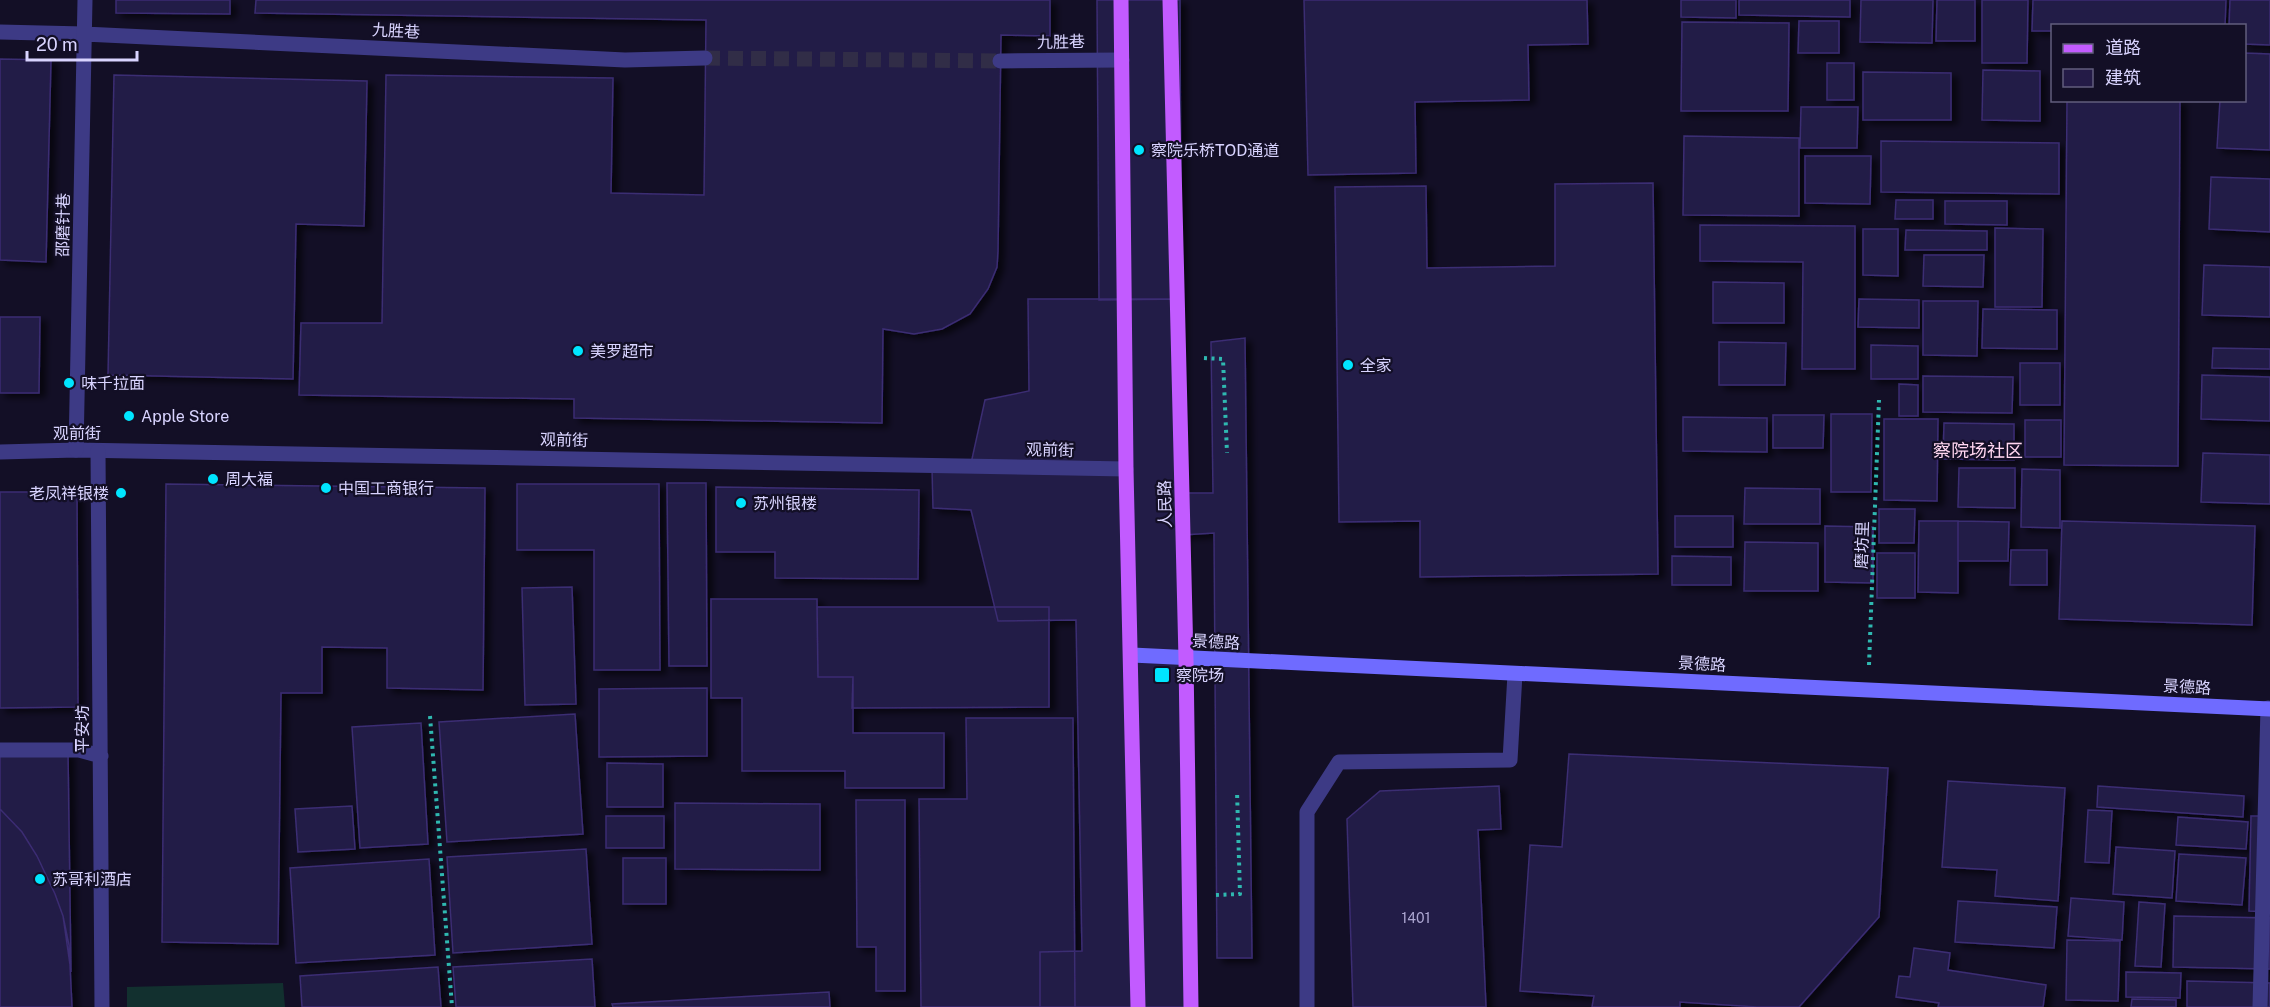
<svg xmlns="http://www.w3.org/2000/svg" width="2270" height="1007" font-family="'Public Sans','Noto Sans SC',sans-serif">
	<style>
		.green { fill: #12302f }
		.building { fill: #241b47; stroke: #3b2d73; stroke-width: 1.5; filter: url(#shadow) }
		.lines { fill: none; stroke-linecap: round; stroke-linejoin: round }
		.minor-tunnel { stroke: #312d47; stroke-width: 15; stroke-dasharray: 15 8; stroke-linecap: butt }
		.path { stroke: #2fb8b0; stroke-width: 4; stroke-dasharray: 3 4.5; stroke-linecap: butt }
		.service { stroke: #3d3a85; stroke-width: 15 }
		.pedestrian { stroke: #3d3a85; stroke-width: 15 }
		.minor { stroke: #3d3a85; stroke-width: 15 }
		.secondary { stroke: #6f6bff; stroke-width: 15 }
		.primary { stroke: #c25bff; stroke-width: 15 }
		.poi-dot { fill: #00e5ff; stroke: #130f26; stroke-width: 2 }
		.labels { text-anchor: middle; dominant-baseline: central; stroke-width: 4.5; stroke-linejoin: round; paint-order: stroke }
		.number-label { font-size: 14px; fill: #aca6d1 }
		.street-label { font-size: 16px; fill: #d9d4ff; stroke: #130f26 }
		.poi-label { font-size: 16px; fill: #d9d4ff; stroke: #130f26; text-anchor: start }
		.neighbourhood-label { font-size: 18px; fill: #ffd6f0; stroke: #130f26 }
	</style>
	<defs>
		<filter id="shadow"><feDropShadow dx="6" dy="4" stdDeviation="3" flood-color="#0009"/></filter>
	</defs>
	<rect width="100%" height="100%" fill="#130f26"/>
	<!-- green -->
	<path class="green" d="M283,983L285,1007H127V987Z"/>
	<!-- building -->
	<path class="building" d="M116,0H230V14L116,13Z
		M256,0H1050V36L1001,35L998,251L997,267L988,289L970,314L942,329L914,334L883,329L882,423L574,418V399L299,395L301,323H382L386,75L613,78L611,193L704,195L706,20L255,13Z
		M1097,0H1180L1181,299L1099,300Z
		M1304,0H1587L1588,44L1528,45L1529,100L1415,102L1416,173L1308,175Z
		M1681,0H1736V18L1681,17Z
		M1739,0H1850V17L1739,15Z
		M1861,0H1933L1932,43L1860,42Z
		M1937,0H1975V41H1936Z
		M1982,0H2028L2027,63H1982Z
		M2033,0H2226L2225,26H2052V31H2032Z
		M2230,0H2270V45L2244,44V26H2229Z
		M1799,21H1839V53H1798Z
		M1682,22L1789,23L1788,111H1681Z
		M2244,53L2270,54V150L2217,148L2220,100H2244Z
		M0,59L51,60L46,262L0,260Z
		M1827,63H1854V100H1827Z
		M1983,70L2040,71V121L1982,120Z
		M1863,72L1951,73V120H1863Z
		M114,75L367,81L364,226L296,224L293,379L108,375Z
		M2067,100H2180L2178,466L2064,465Z
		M1801,107H1858L1857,148H1800Z
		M1684,136L1799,138V216L1683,215Z
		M1881,141L2059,143V194L1881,192Z
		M1805,156H1871L1870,204L1805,203Z
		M2211,177L2270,179V232L2209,229Z
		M1653,183L1658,574L1420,577V521L1339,522L1335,187L1426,186L1427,268L1555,266V184Z
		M1896,200H1933V219H1895Z
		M1945,201H2007V225L1945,224Z
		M1700,225L1855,226V369H1802L1803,262L1700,261Z
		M1995,228L2043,229L2042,307H1995Z
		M1863,229H1898V276L1863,275Z
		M1906,230L1987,231V250H1905Z
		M1924,255H1984L1983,287L1923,286Z
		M2204,265L2270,267V317L2202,315Z
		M1713,282L1784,283V323H1713Z
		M1028,299H1181L1182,493H1213L1211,342L1245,338L1252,958H1217L1214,533L1182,535L1187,1007H1040V952L1082,951L1076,620L998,621L971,510L933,508L932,469L970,468L985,400L1029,391Z
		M1859,299L1919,300V328L1858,327Z
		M1923,301H1978L1977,356L1923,355Z
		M1983,309L2057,310V349L1982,348Z
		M0,317H40L39,393H0Z
		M1719,342L1786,343L1785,385H1719Z
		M1871,345L1918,346V379H1871Z
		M2213,348L2270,349V369L2212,368Z
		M2020,363H2060V405H2020Z
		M2202,375L2270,377V421L2201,419Z
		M1923,376L2013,377L2012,413L1923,412Z
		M1899,384L1918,385V416H1899Z
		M1831,414H1872L1871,492H1831Z
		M1773,415H1824L1823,448H1773Z
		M1683,417L1767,418V452L1683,451Z
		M1884,419H1938L1937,501L1884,500Z
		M2025,420H2061V457H2025Z
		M1944,423L2014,424V460L1943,459Z
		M2203,453L2270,455V504L2201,502Z
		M1959,468H2015V508L1958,507Z
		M2022,469L2060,470V528L2021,527Z
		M667,483H706L707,666H669Z
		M166,484L485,488L483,690L387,688V648L322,647V693H281L278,944L162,942Z
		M517,484H659L660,670H594V550H517Z
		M716,487L919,490L918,579L775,578V552H716Z
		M1745,488L1820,489V524H1744Z
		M0,492H77L78,707L0,708Z
		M1879,509H1915L1914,543H1879Z
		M1675,516H1733V547H1675Z
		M1919,521H1958V593L1918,592Z
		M1958,521L2009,522L2008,561H1958Z
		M2062,521L2255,526L2252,625L2059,619Z
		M1825,526L1873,527V583L1825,582Z
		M1745,542L1818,543V591H1744Z
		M2011,550H2047V585H2010Z
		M1877,553H1915V598H1877Z
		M1672,556L1731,557V585H1672Z
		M572,587L576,704L525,705L522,588Z
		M711,599H817L818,677H853V733H944V788H845V771H742V698H711Z
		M817,607H1049V707L852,708L853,677H818Z
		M707,688V756L599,757V689Z
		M575,714L583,834L447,842L439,722Z
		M966,718H1073L1075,1007H921L919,799H967Z
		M421,723L428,844L360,848L352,727Z
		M0,752H68L71,972L63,916L55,894L37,856L22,832L0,809Z
		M1569,754L1888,768L1879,917L1799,1007H1757L1680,1002V1007H1592L1594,996L1520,991L1530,845L1562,847Z
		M607,763L663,764V807H607Z
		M1948,781L2065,788L2058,901L1995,896L1997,870L1942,867Z
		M1499,786L1501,829L1478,830L1486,1007H1353L1347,819L1380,791Z
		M2098,786L2244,796L2243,817L2097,807Z
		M856,800H905V991H876V947H857Z
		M675,803L820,804V870L675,869Z
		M352,806L355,849L298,852L295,809Z
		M0,809L22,832L37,856L55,894L63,916L69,945L72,1007H0Z
		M2088,810L2112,811L2109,863L2085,862Z
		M606,816H664V848H606Z
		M2251,816H2270V912L2249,911Z
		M2178,817L2248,822L2246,849L2176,845Z
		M2116,847L2175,851L2172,898L2113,894Z
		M586,849L592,944L453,953L447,857Z
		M2179,854L2246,858L2242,905L2176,901Z
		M623,858H666V904H623Z
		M429,859L435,955L296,963L290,868Z
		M2071,898L2124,902L2122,940L2068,936Z
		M1958,901L2057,907L2054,948L1955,942Z
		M2139,902L2165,904L2161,967L2135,966Z
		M2174,916L2270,918V969L2173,967Z
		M2067,940L2120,941L2118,1001L2066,1000Z
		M1914,948L1950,953L1948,970L2046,985L2043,1007H1938L1939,1003L1896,997L1899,976L1910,977Z
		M592,959L595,1007H456L453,967Z
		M438,967L441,1007H302L300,976Z
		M2126,972L2181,973L2180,998L2126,997Z
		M2187,981L2270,983V1007H2187Z
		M829,992L830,1007H613L612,1004Z
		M2132,999L2176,1000V1007H2131Z"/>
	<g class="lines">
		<!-- minor-tunnel -->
		<path class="minor-tunnel" d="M705,58L1000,61"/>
		<!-- path -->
		<path class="path" d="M1204,358L1223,359L1227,453
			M1869,665L1879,400
			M430,716L452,1007
			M1216,895L1240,894L1237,791"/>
		<!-- service -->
		<path class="service" d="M1307,1007V812L1339,762L1510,760L1515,674
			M2260,1007L2268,708"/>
		<!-- pedestrian -->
		<path class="pedestrian" d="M0,32L84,34
			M0,452L76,450L1126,469"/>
		<!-- minor -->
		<path class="minor" d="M84,34L625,60L705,58
			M1000,61L1122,60
			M76,450L85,0
			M98,451L102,1007
			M0,750H79L101,756"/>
		<!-- secondary -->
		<path class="secondary" d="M1132,655L2270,709"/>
		<!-- primary -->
		<path class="primary" d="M1121,0L1126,469L1138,1007
			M1170,0L1186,659L1191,1007"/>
	</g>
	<!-- markers -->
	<g class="poi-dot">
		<circle cx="1139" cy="150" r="6"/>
		<circle cx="578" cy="351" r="6"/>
		<circle cx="1348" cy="365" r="6"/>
		<circle cx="69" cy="383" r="6"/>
		<circle cx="129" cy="416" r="6"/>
		<circle cx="213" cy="479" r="6"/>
		<circle cx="326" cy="488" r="6"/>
		<circle cx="121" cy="493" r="6"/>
		<circle cx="741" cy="503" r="6"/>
		<rect x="1154" y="667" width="16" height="16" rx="3"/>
		<circle cx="40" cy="879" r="6"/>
	</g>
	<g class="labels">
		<!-- number labels -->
		<g class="number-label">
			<text x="1416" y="918">1401</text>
		</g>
		<!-- street labels -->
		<g class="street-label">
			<text transform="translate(396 31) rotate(3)">九胜巷</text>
			<text transform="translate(1061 42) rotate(-1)">九胜巷</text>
			<text transform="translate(63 225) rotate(-89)">邵磨针巷</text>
			<text x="77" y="433">观前街</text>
			<text transform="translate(564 440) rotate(1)">观前街</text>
			<text transform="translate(1050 450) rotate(1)">观前街</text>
			<text transform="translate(1165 504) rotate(-91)">人民路</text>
			<text transform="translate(1862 545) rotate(-88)">磨坊里</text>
			<text transform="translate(1216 642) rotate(3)">景德路</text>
			<text transform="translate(1702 664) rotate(3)">景德路</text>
			<text transform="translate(2187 687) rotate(3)">景德路</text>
			<text transform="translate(82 729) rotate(-90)">平安坊</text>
		</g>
		<!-- poi labels -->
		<g class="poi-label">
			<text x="1151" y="150">察院乐桥TOD通道</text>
			<text x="590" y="351">美罗超市</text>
			<text x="1360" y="365">全家</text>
			<text x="81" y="383">味千拉面</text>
			<text x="141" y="416">Apple Store</text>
			<text x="225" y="479">周大福</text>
			<text x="338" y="488">中国工商银行</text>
			<text x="109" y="493" text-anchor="end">老凤祥银楼</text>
			<text x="753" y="503">苏州银楼</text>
			<text x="1176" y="675">察院场</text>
			<text x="52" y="879">苏哥利酒店</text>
		</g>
		<!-- neighbourhood labels -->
		<g class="neighbourhood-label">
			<text x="1978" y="450">察院场社区</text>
		</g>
	</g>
	<!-- legend -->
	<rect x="2051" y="24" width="195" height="78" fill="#130f26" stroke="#625e7d" stroke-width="1.5"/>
	<rect x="2063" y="44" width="30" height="9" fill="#c25bff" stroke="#625e7d" stroke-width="1.5"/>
	<text x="2105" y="54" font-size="18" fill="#d9d4ff">道路</text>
	<rect x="2063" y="69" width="30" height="18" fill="#241b47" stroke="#625e7d" stroke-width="1.5"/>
	<text x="2105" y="84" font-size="18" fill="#d9d4ff">建筑</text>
	<!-- scale -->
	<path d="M27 51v9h110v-9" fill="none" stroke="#d9d4ff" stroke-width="3"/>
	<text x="36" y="51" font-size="18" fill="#d9d4ff" stroke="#130f26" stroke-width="4.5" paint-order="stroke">20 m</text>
</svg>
